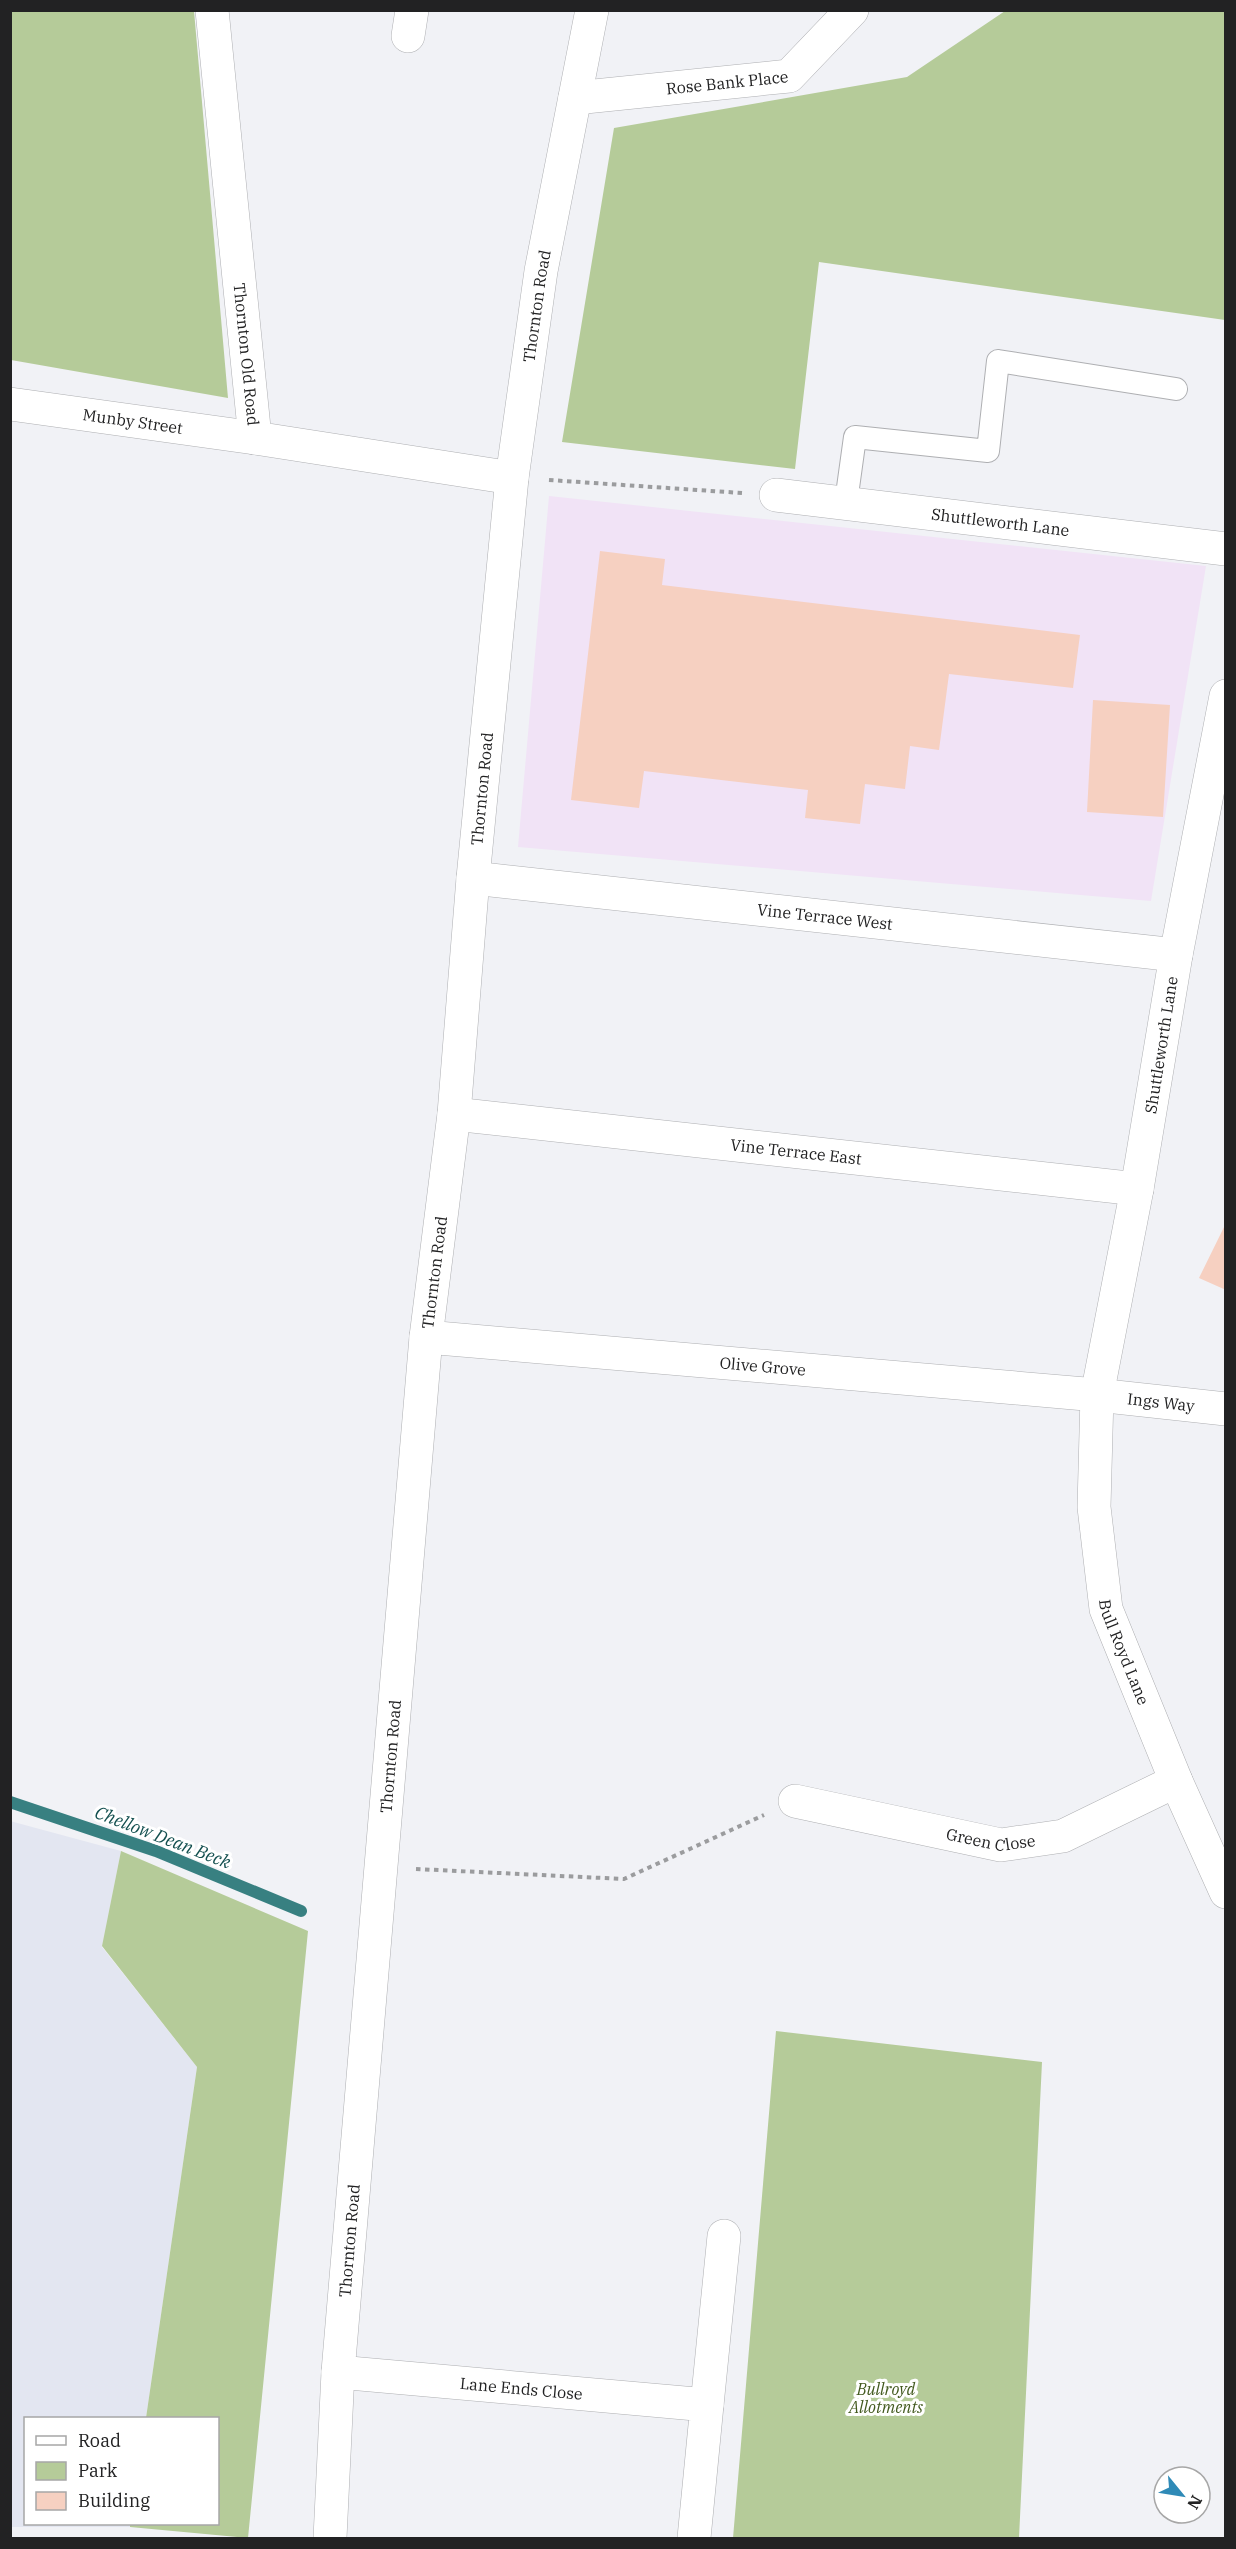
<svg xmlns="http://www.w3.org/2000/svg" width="1236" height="2549" font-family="'IBM Plex Serif',serif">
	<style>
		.built { fill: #e3e6f1 }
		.education { fill: #f1e3f6 }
		.green { fill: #b5cb99 }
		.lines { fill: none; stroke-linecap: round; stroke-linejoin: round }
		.stream { stroke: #388081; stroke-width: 12 }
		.building { fill: #f6d0c1 }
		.lane-casing { stroke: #aeafb2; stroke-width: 24 }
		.street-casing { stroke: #aeafb2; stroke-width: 34 }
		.secondary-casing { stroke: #aeafb2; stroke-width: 34 }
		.path { stroke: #9b9c9e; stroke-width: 4; stroke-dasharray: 4.5 4.5; stroke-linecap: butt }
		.lane { stroke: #fff; stroke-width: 22 }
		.street { stroke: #fff; stroke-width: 33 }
		.secondary { stroke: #fff; stroke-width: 33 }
		.labels { text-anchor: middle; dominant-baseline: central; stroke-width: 6; stroke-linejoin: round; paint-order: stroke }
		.street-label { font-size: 16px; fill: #222223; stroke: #fff }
		.park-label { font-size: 16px; font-style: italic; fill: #42591e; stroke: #fff }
		.water-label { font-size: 18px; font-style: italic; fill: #145050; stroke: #fff }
	</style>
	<rect width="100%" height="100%" fill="#f1f2f6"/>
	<!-- built -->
	<path class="built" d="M10,1821L121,1851L102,1947L197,2067L146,2418H26V2524H130V2527H11Z"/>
	<!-- education -->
	<path class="education" d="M549,496L1206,566L1151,901L518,847Z"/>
	<!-- green -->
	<path class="green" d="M10,11H194L228,398L11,360Z
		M1005,11H1225V320L819,262L795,469L562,442L614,128L907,77Z
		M121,1851L308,1931L248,2538L130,2527V2524H218V2418H146L197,2067L102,1946Z
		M776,2031L1042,2062L1019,2538H733Z"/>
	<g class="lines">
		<!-- stream -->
		<path class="stream" d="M10,1802L156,1851L301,1911"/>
	</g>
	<!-- building -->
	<path class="building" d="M600,551L665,559L662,585L1080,635L1073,688L949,674L939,750L910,746L905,789L865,784L860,824L805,818L808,790L644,771L639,808L571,800Z
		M1093,700L1170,705L1163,817L1087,812Z
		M1226,1223V1290L1199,1278Z"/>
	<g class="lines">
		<!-- lane casing -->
		<g class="lane-casing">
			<path id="lane" d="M846,502L855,437L988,451L998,361L1176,389"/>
		</g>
		<!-- street casing -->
		<g class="street-casing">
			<g id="street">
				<path id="s1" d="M212,10L255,438L512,478"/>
				<path d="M408,36L412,10"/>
				<path id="s2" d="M575,98L789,76L852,10"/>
				<path id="s3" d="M10,404L255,438"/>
				<path id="s4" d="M776,495L1226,549"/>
				<path id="s5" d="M1226,696L1176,955L1137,1189L1097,1395L1094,1507L1106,1609L1176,1781L1226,1892"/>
				<path id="s6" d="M473,878L1176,955"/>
				<path id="s7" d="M454,1114L1137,1189"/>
				<path id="s8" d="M426,1337L1097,1395L1226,1409"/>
				<path id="s9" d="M795,1801L1001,1845L1063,1836L1176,1781"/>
				<path id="s10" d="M338,2372L707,2405L694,2538"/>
				<path d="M707,2405L724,2236"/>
			</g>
		</g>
		<!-- secondary casing -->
		<g class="secondary-casing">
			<g id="secondary">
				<path id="s11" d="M330,2538L338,2372L426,1337L454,1114L473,878L512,478L541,271L592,10"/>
			</g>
		</g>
		<!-- path -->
		<path class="path" d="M549,480L742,493
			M416,1869L624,1879L764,1815"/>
		<!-- lane -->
		<use href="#lane" class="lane"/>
		<!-- street -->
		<use href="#street" class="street"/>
		<!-- secondary -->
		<use href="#secondary" class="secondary"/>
	</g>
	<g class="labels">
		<!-- street labels -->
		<g class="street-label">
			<text stroke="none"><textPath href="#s2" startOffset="153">Rose Bank Place</textPath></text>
			<text stroke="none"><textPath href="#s11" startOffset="2242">Thornton Road</textPath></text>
			<text stroke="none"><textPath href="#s1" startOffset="346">Thornton Old Road</textPath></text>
			<text stroke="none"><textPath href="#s3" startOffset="124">Munby Street</textPath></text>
			<text stroke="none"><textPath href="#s4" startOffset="226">Shuttleworth Lane</textPath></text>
			<text stroke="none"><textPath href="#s11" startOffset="1756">Thornton Road</textPath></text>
			<text stroke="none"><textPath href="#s6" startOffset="354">Vine Terrace West</textPath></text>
			<text transform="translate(1161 1045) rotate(-81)">Shuttleworth Lane</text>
			<text stroke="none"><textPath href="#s7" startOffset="344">Vine Terrace East</textPath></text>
			<text stroke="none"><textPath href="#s11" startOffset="1270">Thornton Road</textPath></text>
			<text stroke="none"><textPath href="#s8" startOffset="338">Olive Grove</textPath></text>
			<text stroke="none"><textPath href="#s8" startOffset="738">Ings Way</textPath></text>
			<text stroke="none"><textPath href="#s5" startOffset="972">Bull Royd Lane</textPath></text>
			<text stroke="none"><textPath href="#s11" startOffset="784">Thornton Road</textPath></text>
			<text stroke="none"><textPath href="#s9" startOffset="200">Green Close</textPath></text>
			<text stroke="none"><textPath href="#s11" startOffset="298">Thornton Road</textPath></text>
			<text stroke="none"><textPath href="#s10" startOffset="184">Lane Ends Close</textPath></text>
		</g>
		<!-- park labels -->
		<g class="park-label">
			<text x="886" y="2389">Bullroyd<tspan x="886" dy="18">Allotments</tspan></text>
		</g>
		<!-- water labels -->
		<g class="water-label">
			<text transform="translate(163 1837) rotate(21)">Chellow Dean Beck</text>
		</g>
	</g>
	<!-- border -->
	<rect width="1236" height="2549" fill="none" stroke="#222223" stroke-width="24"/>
	<!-- legend -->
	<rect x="24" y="2417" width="195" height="108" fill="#ffffff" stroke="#a7a7a7" stroke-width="1.5"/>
	<rect x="36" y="2436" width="30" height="9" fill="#ffffff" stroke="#a7a7a7" stroke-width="1.5"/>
	<text x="78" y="2447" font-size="18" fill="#222223">Road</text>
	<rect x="36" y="2462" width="30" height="18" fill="#b5cb99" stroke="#a7a7a7" stroke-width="1.5"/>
	<text x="78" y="2477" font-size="18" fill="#222223">Park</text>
	<rect x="36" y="2492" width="30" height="18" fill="#f6d0c1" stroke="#a7a7a7" stroke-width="1.5"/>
	<text x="78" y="2507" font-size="18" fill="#222223">Building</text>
	<!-- north arrow -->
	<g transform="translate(1182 2495) rotate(120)"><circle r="28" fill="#ffffff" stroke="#a7a7a7" stroke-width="1.5"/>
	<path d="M0-4.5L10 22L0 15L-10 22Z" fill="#2f8ab7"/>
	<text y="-9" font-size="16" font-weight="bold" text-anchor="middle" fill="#222223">N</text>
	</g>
</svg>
